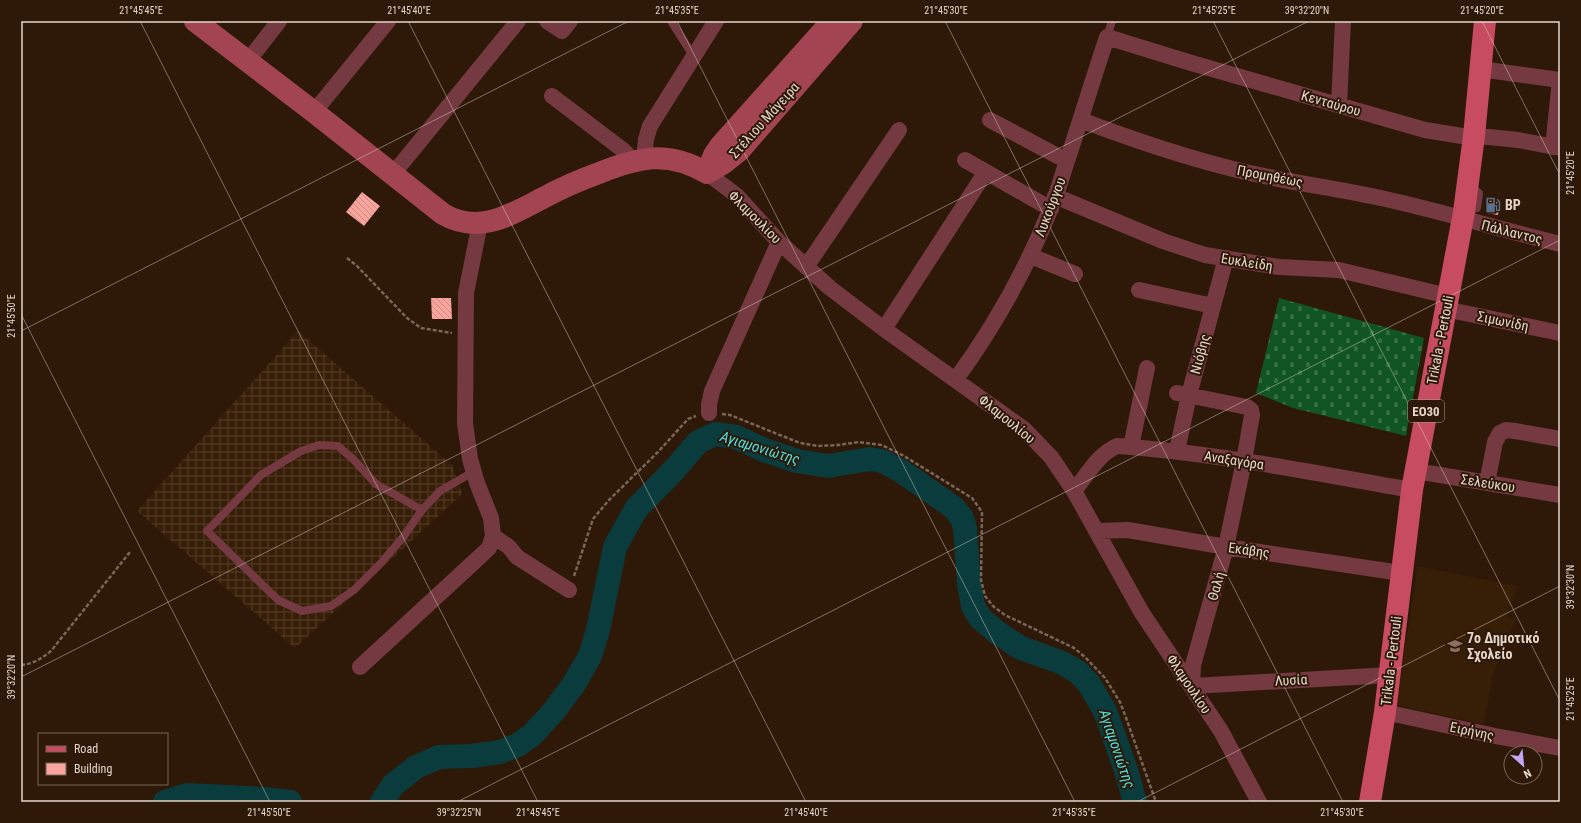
<svg xmlns="http://www.w3.org/2000/svg" width="1581" height="823" font-family="'Roboto Condensed',sans-serif">
	<style>
		.built { fill: #371e06 }
		.industrial { fill: url(#industrial-grid) }
		.cemetery { fill: url(#cemetery-stones) }
		.lines { fill: none; stroke-linecap: round; stroke-linejoin: round }
		.river { stroke: #0a3c3d; stroke-width: 24 }
		.building { fill: url(#building-back-hatch) }
		.path { stroke: #786658; stroke-width: 2.5; stroke-dasharray: 4 2; stroke-linecap: butt }
		.lane { stroke: #743941; stroke-width: 8 }
		.street { stroke: #743941; stroke-width: 16 }
		.secondary { stroke: #a34453; stroke-width: 22 }
		.primary { stroke: #c74c61; stroke-width: 22 }
		.ticks { fill: none; stroke: #e5d6cc; stroke-width: 1; stroke-opacity: 0.45 }
		.labels { text-anchor: middle; dominant-baseline: central; stroke-width: 4; stroke-linejoin: round; paint-order: stroke }
		.shield { fill: #2e1908; stroke: #ae9d91; stroke-width: 1 }
		.shield-label { font-size: 13px; font-weight: bold; fill: #e5d6cc }
		.street-label { font-size: 14px; fill: #e5d6cc; stroke: #2e1908 }
		.poi-label { font-size: 14px; font-weight: bold; fill: #e5d6cc; stroke: #2e1908; text-anchor: start }
		.water-label { font-size: 15px; font-style: italic; fill: #4be2e4; stroke: #2e1908 }
		.neatline { fill: none; stroke: #e5d6cc; stroke-width: 1.5 }
		.ticks-label { font-size: 10px; text-anchor: middle; fill: #e5d6cc }
	</style>
	<defs>
		<pattern id="industrial-grid" width="8" height="8" patternUnits="userSpaceOnUse"><rect width="8" height="8" fill="#371e06"/><path d="M0 4h8M4 0v8" fill="none" stroke="#543e29"/></pattern>
		<pattern id="cemetery-stones" width="16" height="16" patternUnits="userSpaceOnUse"><rect width="16" height="16" fill="#105522"/><path d="M2 7V4a2 2 0 0 1 4 0v3zM10 15v-3a2 2 0 0 1 4 0v3z" fill="#336d41"/></pattern>
		<pattern id="building-back-hatch" width="6" height="6" patternUnits="userSpaceOnUse"><rect width="6" height="6" fill="#f9a59d"/><path d="M-1 5l2 2M0 0l6 6M5-1l2 2" fill="none" stroke="#cc8c85"/></pattern>
	</defs>
	<rect width="100%" height="100%" fill="#2e1908"/>
	<!-- built -->
	<path class="built" d="M1418,566L1518,586L1507,616L1516,618L1493,674L1484,724L1396,705Z"/>
	<!-- industrial -->
	<path class="industrial" d="M298,331L452,465L462,494L295,648L137,511Z"/>
	<!-- cemetery -->
	<path class="cemetery" d="M1279,298L1424,338L1406,436L1293,408L1256,393Z"/>
	<g class="lines">
		<!-- river -->
		<path class="river" d="M165,802L187,795L264,799L290,802
			M382,802L393,785L416,767L439,757L472,756L500,752L518,745L532,735L554,711L574,684L590,656L598,630L615,547L636,509L675,469L698,442L715,434L736,437L764,450L797,461L828,466L870,459L882,461L901,471L953,507L962,518L965,528L969,584L973,606L980,618L998,633L1019,647L1060,662L1078,672L1089,684L1105,711L1126,770L1135,802"/>
	</g>
	<!-- building -->
	<path class="building" d="M362,192L380,206L364,226L346,212Z
		M1489,197L1501,200L1498,215L1486,213Z
		M431,298H451L452,319H432Z"/>
	<g class="lines">
		<!-- path -->
		<path class="path" d="M347,258L357,266L407,318L421,328L452,333
			M722,414L730,415L800,443L818,446L838,445L859,442L882,445L904,456L972,498L982,512L981,580L985,596L993,606L1005,615L1074,648L1085,657L1105,678L1120,702L1125,715L1156,802
			M574,576L593,519L609,500L658,452L688,419L696,416
			M21,665C33,664 41,659 51,651L130,552"/>
		<!-- lane -->
		<path class="lane" d="M671,21L694,57
			M1107,37L1112,21
			M1465,212L1477,208L1479,193L1469,185
			M422,510L376,484L354,460L338,446L319,445L301,451L261,475L207,531L278,600L302,611L331,606L354,590L381,563L404,536L422,510L440,491L473,472"/>
		<!-- street -->
		<path class="street" d="M547,21L562,31L570,21
			M248,61L279,21
			M1480,69L1560,80
			M552,96L623,150L633,161
			M1339,105L1343,21
			M314,112L388,21
			M990,120L1067,161
			M1081,120C1131,139 1181,156 1233,169C1280,181 1328,187 1376,197C1438,210 1498,229 1560,244
			M1553,147L1560,80
			M644,158L646,139L650,126L716,21
			M965,160L1051,209
			M707,173L736,195L779,242L830,288L884,329L1024,429L1051,457L1074,491L1142,613L1221,731L1259,802
			M393,174L518,21
			M1055,196L1163,241L1205,255L1279,267L1339,270L1448,296
			M1031,256L1075,274
			M806,267L899,130
			M1139,290L1213,306
			M1445,309L1560,333
			M884,329L985,173
			M956,379C994,327 1026,270 1050,210C1057,195 1061,179 1066,164C1080,122 1093,79 1107,37L1188,62L1425,130L1462,136L1489,137L1518,140L1560,148
			M1177,393L1247,407L1251,410L1252,415L1244,461L1226,547L1193,665L1192,686
			M709,413V405L712,391L779,242
			M1131,447L1147,368
			M1177,451L1189,395L1226,258
			M1416,471L1560,495
			M1487,483L1495,442L1500,433L1506,430L1515,431L1560,439
			M1074,491C1087,475 1098,454 1117,446C1216,453 1314,473 1412,490
			M1097,531L1128,530L1226,547L1401,573
			M493,536L509,547L517,557L569,590
			M360,667L474,562L489,548L493,536L491,518L477,483L470,459L465,423L466,293L480,223
			M1192,686L1390,675
			M1385,712L1495,736L1560,748"/>
		<!-- secondary -->
		<path class="secondary" d="M195,21L314,112L443,214C479,235 510,215 543,198C561,188 580,180 599,173C639,157 667,150 707,173
			M707,173L724,163L739,151L852,21
			M707,173L714,155L720,146L832,21"/>
		<!-- primary -->
		<path class="primary" d="M1370,802L1385,712L1412,490L1464,212L1474,136L1485,21"/>
	</g>
	<!-- ticks -->
	<path class="ticks" d="M140,21L538,802M408,21L806,802M677,21L1075,802M945,21L1343,802M1213,21L1560,701M1482,21L1560,175M21,314L270,802M21,331L629,21M21,677L1309,21M457,802L1560,240M1137,802L1560,586"/>
	<!-- icons -->
	<defs>
		<g id="fuel-bare" transform="scale(1.2)"><path d="M-5.5-6h7V0h2V4h1.3V-2.5L3-4.5l.8-.8L6-3V5H2.5V1h-1V6h-7ZM-4.2-4.7v3.2H.2V-4.7Z" fill="#5c6f8a" stroke="#2e1908" stroke-width="2.5" paint-order="stroke"/></g>
		<g id="school-bare" transform="scale(1.2)"><path d="M0-5L7-2L0 1L-7-2ZM-4 1L0 2.5L4 1V4Q0 6-4 4Z" fill="#8d6e63" stroke="#2e1908" stroke-width="2.5" paint-order="stroke"/></g>
	</defs>
	<g fill-rule="evenodd">
		<use href="#fuel-bare" x="1493" y="205"/>
		<use href="#school-bare" x="1455" y="646"/>
	</g>
	<g class="labels">
		<!-- shield labels -->
		<rect class="shield" x="1408" y="400" width="36" height="22" rx="3"/>
		<g class="shield-label">
			<text x="1426" y="411">ΕΟ30</text>
		</g>
		<!-- street labels -->
		<g class="street-label">
			<text transform="translate(1331 103) rotate(16)">Κενταύρου</text>
			<text transform="translate(764 120) rotate(-48)">Στέλιου Μάγειρα</text>
			<text transform="translate(1270 176) rotate(11)">Προμηθέως</text>
			<text transform="translate(1050 207) rotate(-69)">Λυκούργου</text>
			<text transform="translate(755 217) rotate(45)">Φλαμουλίου</text>
			<text transform="translate(1512 232) rotate(14)">Πάλλαντος</text>
			<text transform="translate(1247 262) rotate(9)">Ευκλείδη</text>
			<text transform="translate(1503 321) rotate(12)">Σιμωνίδη</text>
			<text transform="translate(1440 340) rotate(-79)">Trikala - Pertouli</text>
			<text transform="translate(1200 354) rotate(-75)">Νιόβης</text>
			<text transform="translate(1007 419) rotate(39)">Φλαμουλίου</text>
			<text transform="translate(1234 460) rotate(9)">Αναξαγόρα</text>
			<text transform="translate(1488 483) rotate(9)">Σελεύκου</text>
			<text transform="translate(1249 550) rotate(8)">Εκάβης</text>
			<text transform="translate(1216 586) rotate(-74)">Θαλή</text>
			<text transform="translate(1391 661) rotate(-83)">Trikala - Pertouli</text>
			<text transform="translate(1291 680) rotate(-3)">Λυσία</text>
			<text transform="translate(1189 684) rotate(56)">Φλαμουλίου</text>
			<text transform="translate(1472 731) rotate(12)">Ειρήνης</text>
		</g>
		<!-- poi labels -->
		<g class="poi-label">
			<text x="1505" y="205">BP</text>
			<text x="1467" y="638">7ο Δημοτικό<tspan x="1467" dy="16">Σχολείο</tspan></text>
		</g>
		<!-- water labels -->
		<g class="water-label">
			<text transform="translate(760 448) rotate(17)">Αγιαμονιώτης</text>
			<text transform="translate(1117 749) rotate(71)">Αγιαμονιώτης</text>
		</g>
	</g>
	<!-- border -->
	<rect width="1581" height="823" fill="none" stroke="#2e1908" stroke-width="44"/>
	<!-- legend -->
	<rect x="38" y="733" width="130" height="52" fill="#2e1908" stroke="#776556"/>
	<rect x="46" y="746" width="20" height="6" fill="#c74c61" stroke="#776556"/>
	<text x="74" y="753" font-size="12" fill="#e5d6cc">Road</text>
	<rect x="46" y="763" width="20" height="12" fill="#f9a59d" stroke="#776556"/>
	<text x="74" y="773" font-size="12" fill="#e5d6cc">Building</text>
	<!-- north arrow -->
	<g transform="translate(1523 765) rotate(153)"><circle r="19" fill="#2e1908" stroke="#776556"/>
	<path d="M0-3L7 15L0 10L-7 15Z" fill="#c3a7f2"/>
	<text y="-6" font-size="11" font-weight="bold" text-anchor="middle" fill="#e5d6cc">N</text>
	</g>
	<rect x="22" y="22" width="1537" height="779" class="neatline"/>
	<g class="ticks-label">
		<text x="141" y="14">21°45'45"E</text>
		<text x="409" y="14">21°45'40"E</text>
		<text x="677" y="14">21°45'35"E</text>
		<text x="946" y="14">21°45'30"E</text>
		<text x="1214" y="14">21°45'25"E</text>
		<text x="1307" y="14">39°32'20"N</text>
		<text x="1482" y="14">21°45'20"E</text>
		<text transform="translate(1570 173) rotate(-90)" y="4">21°45'20"E</text>
		<text transform="translate(11 316) rotate(-90)" y="4">21°45'50"E</text>
		<text transform="translate(1570 587) rotate(-90)" y="4">39°32'30"N</text>
		<text transform="translate(11 677) rotate(-90)" y="4">39°32'20"N</text>
		<text transform="translate(1570 699) rotate(-90)" y="4">21°45'25"E</text>
		<text x="269" y="816">21°45'50"E</text>
		<text x="459" y="816">39°32'25"N</text>
		<text x="538" y="816">21°45'45"E</text>
		<text x="806" y="816">21°45'40"E</text>
		<text x="1074" y="816">21°45'35"E</text>
		<text x="1342" y="816">21°45'30"E</text>
	</g>
</svg>
